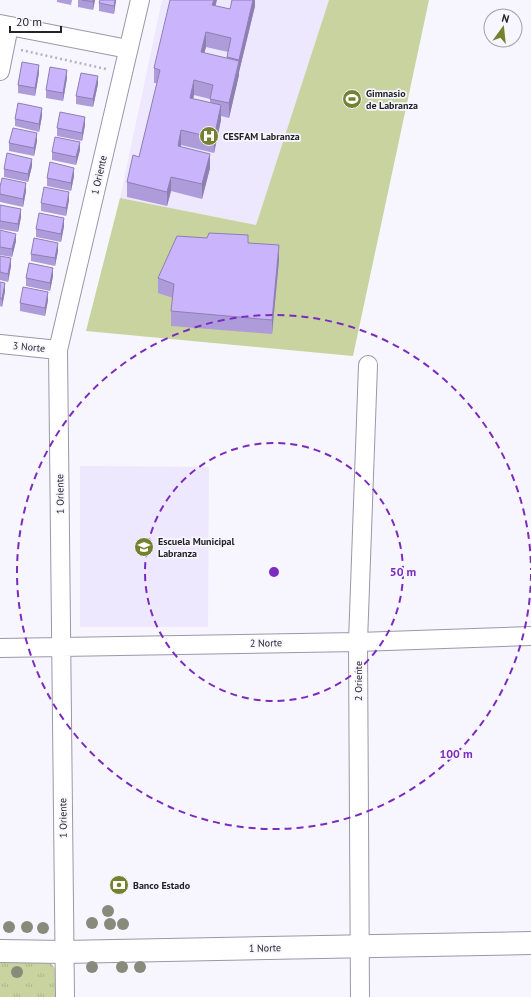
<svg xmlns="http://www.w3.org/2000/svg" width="531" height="997" font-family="'PT Sans',sans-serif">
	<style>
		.built { fill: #ede8fd }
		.grass { fill: url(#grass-tufts) }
		.pitch { fill: #c8d39f }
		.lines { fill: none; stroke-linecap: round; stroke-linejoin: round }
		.minor-casing { stroke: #9c97a9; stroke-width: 20 }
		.major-casing { stroke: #9c97a9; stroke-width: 24 }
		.path { stroke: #b5b3bb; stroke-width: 2.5; stroke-dasharray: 2 3; stroke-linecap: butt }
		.minor { stroke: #fff; stroke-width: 18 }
		.major { stroke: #fff; stroke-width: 22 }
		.tree { fill: #888b7c }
		.wall { fill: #ae9cda; fill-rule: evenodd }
		.shaded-wall { fill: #8d7fb1 }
		.building { fill: #cab5fd; stroke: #8d7fb1 }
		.ring { fill: none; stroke: #7b2cbf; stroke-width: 2; stroke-dasharray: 7 5 }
		.labels { text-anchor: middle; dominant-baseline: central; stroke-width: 3.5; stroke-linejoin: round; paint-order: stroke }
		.poi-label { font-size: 10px; font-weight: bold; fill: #242229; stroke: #f7f5fd; text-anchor: start }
		.street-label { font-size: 10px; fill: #242229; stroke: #f7f5fd }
		.centre { fill: #7b2cbf; stroke: #f7f5fd; stroke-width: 2 }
		.ring-label { font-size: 12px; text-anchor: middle; font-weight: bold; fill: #7b2cbf; stroke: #f7f5fd; stroke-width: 3.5; stroke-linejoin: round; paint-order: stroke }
	</style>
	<defs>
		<pattern id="grass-tufts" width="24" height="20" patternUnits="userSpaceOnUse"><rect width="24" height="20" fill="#c8d39f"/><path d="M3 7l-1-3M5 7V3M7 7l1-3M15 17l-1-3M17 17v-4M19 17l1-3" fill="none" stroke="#acb589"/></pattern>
	</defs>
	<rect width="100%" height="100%" fill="#f7f5fd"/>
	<!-- built -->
	<path class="built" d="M162,0H329L256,225L120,198Z
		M80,466L209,467L208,627H80Z"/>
	<!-- grass -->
	<path class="grass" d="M49,961L59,973V997H0V962Z"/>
	<!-- pitch -->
	<path class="pitch" d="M329,0H429L353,356L86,331L120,198L256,225Z"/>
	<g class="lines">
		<!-- minor casing -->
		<g class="minor-casing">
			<path id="minor" d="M0,24L128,49
				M0,71L9,26
				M0,344L58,350
				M0,648L358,642L531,636
				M65,997L58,350L140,0
				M360,997L358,642L368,365"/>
		</g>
		<!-- major casing -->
		<g class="major-casing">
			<path id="major" d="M0,951L64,952L531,943"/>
		</g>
		<!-- path -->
		<path class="path" d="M21,50L106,69"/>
		<!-- minor -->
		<use href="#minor" class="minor"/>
		<!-- major -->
		<use href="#major" class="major"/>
	</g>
	<!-- trees -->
	<g class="tree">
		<circle cx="108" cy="911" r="6"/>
		<circle cx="92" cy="923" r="6"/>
		<circle cx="110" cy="924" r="6"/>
		<circle cx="123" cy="924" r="6"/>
		<circle cx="9" cy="927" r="6"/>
		<circle cx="27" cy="927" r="6"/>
		<circle cx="43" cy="928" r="6"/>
		<circle cx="92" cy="967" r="6"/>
		<circle cx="122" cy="967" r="6"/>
		<circle cx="140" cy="967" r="6"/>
		<circle cx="17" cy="972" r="6"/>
	</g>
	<!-- wall -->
	<path class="wall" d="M57,0H72L71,5L57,2Z
		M78,0H95L93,10L78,7Z
		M116,0L114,14L99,11V3Z
		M255,0V6L239,72V75L229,118L221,116V120L214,153L181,145V147L210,168L202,199L171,191L167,206L127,197V182L139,157L157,83H154V68L216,6L230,9ZM206,47L228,52L227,58L204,53ZM194,95L210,99V103L193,99Z
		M39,73L35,96L18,93V85Z
		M67,78L63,101L46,98V90Z
		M98,84L93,107L76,104V96Z
		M42,116L39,132L15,126V119Z
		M85,125L82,141L57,136V128Z
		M37,141L34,156L9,151V143Z
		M80,150L76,165L52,160V152Z
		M32,166L28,182L4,177V169Z
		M74,176L71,191L47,186V178Z
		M0,187L26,191L23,207L0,202Z
		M69,200L66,216L41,211V203Z
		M0,205L21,217L18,232L0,229Z
		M64,226L61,242L36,237V229Z
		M0,230L16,241L12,257L0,255Z
		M248,243L279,260L272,334L171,326V311L173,298L158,293V278Z
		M58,251L55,266L31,261V254Z
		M0,256L11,266L8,282L0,280Z
		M53,276L50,291L26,286V278Z
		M0,282L5,291L2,307L0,306Z
		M48,300L45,316L20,311V303Z"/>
	<!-- shaded-wall -->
	<path class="shaded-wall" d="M93,0H95L93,10Z
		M115,0H116L114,14V6Z
		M214,0H217L212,20V5Z
		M253,0H255V6L239,72V75L229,118V103L239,63V60Z
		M206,32V47L201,66V52Z
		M39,65V73L35,96V88Z
		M67,70V78L63,101V93Z
		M98,76V84L93,107V99Z
		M194,80V95L190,112V98Z
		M221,105V120L214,153V138Z
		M42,108V116L39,132V124Z
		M85,117V125L82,141V133Z
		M181,130V145L178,161V146Z
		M37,133V141L34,156V148Z
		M80,142V150L76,165V157Z
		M210,154V168L202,199V184Z
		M32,159V166L28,182V174Z
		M74,168V176L71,191V183Z
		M171,177V191L167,206V192Z
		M26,183V191L23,207V199Z
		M69,192V200L66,216V208Z
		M21,209V217L18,232V224Z
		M64,218V226L61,242V234Z
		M16,234V241L12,257V249Z
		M58,243V251L55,266V258Z
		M279,245V260L272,334V320Z
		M11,258V266L8,282V274Z
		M53,268V276L50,291V283Z
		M5,283V291L2,307V299Z
		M48,292V300L45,316V308Z"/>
	<!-- building -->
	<path class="building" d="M82,0H93V2Z
		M100,0H115L114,6L99,3Z
		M170,0H214L212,5L230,9L232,0H253L239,60L227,57L231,38L206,32L201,52L239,61L229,103L210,99L213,85L194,80L190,98L221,105L214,138L181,130L178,146L210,154L202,184L171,177L167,192L127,182L133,155L139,157L160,70L154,68Z
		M22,62L39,65L35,88L18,85Z
		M50,67L67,70L63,93L46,90Z
		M81,73L98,76L93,99L76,96Z
		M18,103L42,108L39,124L15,119Z
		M60,112L85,117L82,133L57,128Z
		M13,128L37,133L34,148L9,143Z
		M55,137L80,142L76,157L52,152Z
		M7,153L32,159L28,174L4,169Z
		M50,162L74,168L71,183L47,178Z
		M2,178L26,183L23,199L0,194V187Z
		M44,187L69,192L66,208L41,203Z
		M0,205L21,209L18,224L0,221Z
		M39,213L64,218L61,234L36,229Z
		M0,230L16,234L12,249L0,247Z
		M209,233L248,235V243L279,245L272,320L171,311L174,284L158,278L177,236L207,238Z
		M34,238L58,243L55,258L31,254Z
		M0,256L11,258L8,274L0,272Z
		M29,263L53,268L50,283L26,278Z
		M0,282L5,283L2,299L0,298Z
		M23,287L48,292L45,308L20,303Z"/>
	<!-- distance rings -->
	<g class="ring">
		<circle cx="274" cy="572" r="129"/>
		<path d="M531 574A257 257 0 1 1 531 570"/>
	</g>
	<!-- icons -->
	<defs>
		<g id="stadium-disc" transform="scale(1)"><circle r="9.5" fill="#748230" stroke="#f7f5fd"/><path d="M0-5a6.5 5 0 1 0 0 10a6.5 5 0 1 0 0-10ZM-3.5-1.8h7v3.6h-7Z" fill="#fff"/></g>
		<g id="hospital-disc" transform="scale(1)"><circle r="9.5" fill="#748230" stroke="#f7f5fd"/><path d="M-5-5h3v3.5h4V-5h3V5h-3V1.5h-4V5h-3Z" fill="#fff"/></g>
		<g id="school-disc" transform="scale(1)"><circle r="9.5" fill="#748230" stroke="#f7f5fd"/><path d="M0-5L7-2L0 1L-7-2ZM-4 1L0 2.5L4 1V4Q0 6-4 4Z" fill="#fff"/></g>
		<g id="bank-disc" transform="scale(1)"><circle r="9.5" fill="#748230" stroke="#f7f5fd"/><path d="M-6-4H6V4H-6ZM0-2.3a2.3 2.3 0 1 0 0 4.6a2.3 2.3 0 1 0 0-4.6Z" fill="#fff"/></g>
	</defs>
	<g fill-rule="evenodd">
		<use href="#stadium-disc" x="352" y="99"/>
		<use href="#hospital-disc" x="209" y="136"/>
		<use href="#school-disc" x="144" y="547"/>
		<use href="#bank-disc" x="119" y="885"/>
	</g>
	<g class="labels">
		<!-- poi labels -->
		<g class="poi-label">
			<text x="366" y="93">Gimnasio<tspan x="366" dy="12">de Labranza</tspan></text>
			<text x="223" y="136">CESFAM Labranza</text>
			<text x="158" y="541">Escuela Municipal<tspan x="158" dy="12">Labranza</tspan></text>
			<text x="133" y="885">Banco Estado</text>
		</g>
		<!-- street labels -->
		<g class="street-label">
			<text transform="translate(99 175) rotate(-77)">1 Oriente</text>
			<text transform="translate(29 347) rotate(5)">3 Norte</text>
			<text transform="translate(60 494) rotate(-91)">1 Oriente</text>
			<text transform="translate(266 643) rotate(-1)">2 Norte</text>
			<text transform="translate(358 681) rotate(-90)">2 Oriente</text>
			<text transform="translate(63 818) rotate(-91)">1 Oriente</text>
			<text transform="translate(265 948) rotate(-1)">1 Norte</text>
		</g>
	</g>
	<circle cx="274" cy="572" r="6" class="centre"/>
	<g class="ring-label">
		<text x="403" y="576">50 m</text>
		<text x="456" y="758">100 m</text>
	</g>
	<!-- north arrow -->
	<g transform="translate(503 28) rotate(15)"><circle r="19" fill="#f7f5fd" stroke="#a3a1a8"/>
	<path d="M0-3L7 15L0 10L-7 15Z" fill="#748230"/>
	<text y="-6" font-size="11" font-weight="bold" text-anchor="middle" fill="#242229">N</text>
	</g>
	<!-- scale -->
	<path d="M10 26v6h51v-6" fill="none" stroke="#242229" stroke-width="2"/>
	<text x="16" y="26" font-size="12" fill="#242229" stroke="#f7f5fd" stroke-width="3" paint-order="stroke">20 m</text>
</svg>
